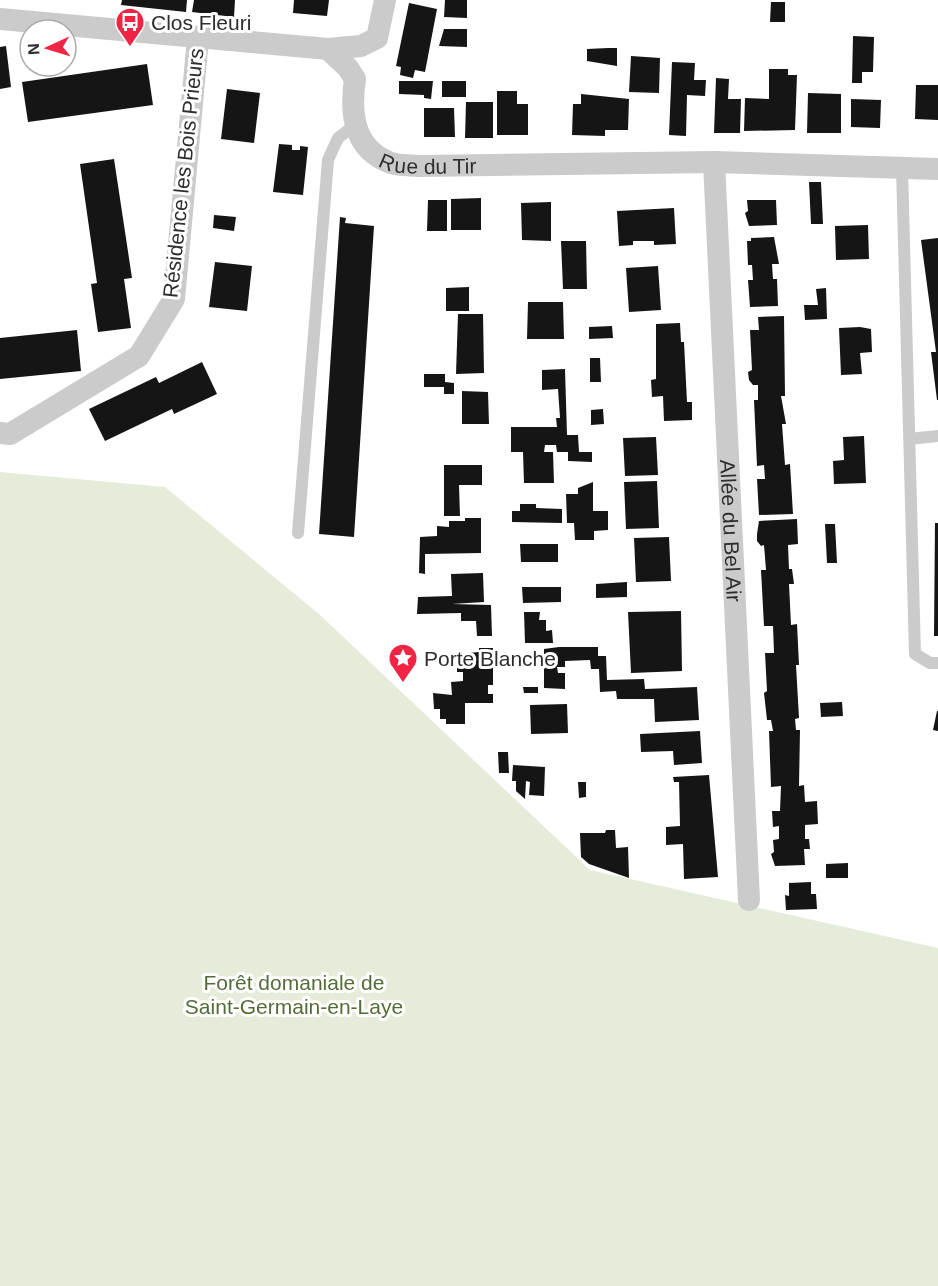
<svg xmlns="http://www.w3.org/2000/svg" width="938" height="1286" font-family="Helvetica,sans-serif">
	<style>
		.green { fill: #e6ecda }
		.building { fill: #151515 }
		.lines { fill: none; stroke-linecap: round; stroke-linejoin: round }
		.service { stroke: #cbcbcb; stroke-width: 12 }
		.minor { stroke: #cbcbcb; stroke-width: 22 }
		.labels { text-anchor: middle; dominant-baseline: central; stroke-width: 6; stroke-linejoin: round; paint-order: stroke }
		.poi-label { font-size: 21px; fill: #2e2e2e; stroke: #fff; text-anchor: start }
		.street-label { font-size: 21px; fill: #2e2e2e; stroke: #fff }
		.park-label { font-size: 21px; fill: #556c38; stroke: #fff }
	</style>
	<rect width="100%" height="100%" fill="#fff"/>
	<!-- green -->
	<path class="green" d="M0,472L165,487L319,614L590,870L938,948V1286H0Z"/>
	<!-- building -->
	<path class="building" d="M122,0H187L186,12L121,5Z
		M194,0H235L234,17L192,12Z
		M294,0H329L327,16L293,13Z
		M445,0H467V18L444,17Z
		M771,2H785V22H770Z
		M409,3L437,9L425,72L415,70L413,78L400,75L401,67L396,66Z
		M444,29H467V47L439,46Z
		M853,36L874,37L873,72H862V83H852Z
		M6,46L11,87L0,89V47Z
		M608,48H617V66L587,61V49Z
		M631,56L660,58L659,93L629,92Z
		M672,62L695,63L694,80H706L705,96L687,95L686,136L669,135Z
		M147,64L153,105L28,122L22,82Z
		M769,69H788V75H797L795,130L744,131L745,98L769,99Z
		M716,78L729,79L728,99H741L740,133H714Z
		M399,81H433L431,99L424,98V95L399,94Z
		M442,81H466V97H442Z
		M916,85H938V120L915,119Z
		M227,89L260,93L254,143L221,139Z
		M497,91H517V104H528V135H497Z
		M808,93L841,94V133H807Z
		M581,94L629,99L628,130H605V136L572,135L573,104H581Z
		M851,99L881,100L880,128L851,127Z
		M466,102H493V138H465Z
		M424,108H454L455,137H424Z
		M279,144L292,145V150H300V146L308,147L303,195L273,192Z
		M114,159L132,278L124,279L131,328L98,332L91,284L97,283L80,164Z
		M809,182H821L823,224H811Z
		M481,198V230H451V199Z
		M428,200H447V231H427Z
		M747,200H776L777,225L749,226L745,213L748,211Z
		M551,202V241L522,240L521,203Z
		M674,208L676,244L654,245V241H633V245L619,246L617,211Z
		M214,215L236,217L234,231L213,228Z
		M340,217L346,218L345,223L374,226L354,537L319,534Z
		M868,225L869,259L836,260L835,226Z
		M774,237L779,264H772L773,279H777L778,306L750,307L748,280H753L752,265H748L747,241H751V238Z
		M938,238V400H937L931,352H936L921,240Z
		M561,241H586L587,289H563Z
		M215,262L252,266L247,311L209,307Z
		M658,266L661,310L629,312L626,268Z
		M469,287V311H446V288Z
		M826,288L827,319L805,320L804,305H818L816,289Z
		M528,302H563L564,339H527Z
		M458,314H483L484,373L456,374Z
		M784,316L785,396H781L786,424H782L785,465L790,464L793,514L759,515L757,479H765L764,465L757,466L754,400H758V385H753L749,380L748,372L752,370L750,330H759L758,317Z
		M680,323L681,342H684L687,402H692V420L664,421L663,396L652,397L651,380L656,379V324Z
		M612,326L613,338L589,339V327Z
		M860,327L871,329L872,352L860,353L862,374L841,375L839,328Z
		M77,330L81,371L0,379V338Z
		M590,358H600L601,382H590Z
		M202,362L217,394L174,414L172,409L105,441L89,409L156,377L159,383Z
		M565,369L567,435H578L579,452H592V462L568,461V452H557L556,445H545L544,452H553L554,483H524L523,452H511V427H557L556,418H560L558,389L542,390V370Z
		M424,374H445V382L454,383V394H444V387H424Z
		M462,391L488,392L489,424H462Z
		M603,409L604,424L591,425V410Z
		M864,436L866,483L834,484L833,461L844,460L843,437Z
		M656,437L658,475L625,476L623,438Z
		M444,465H482V485H459L460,516H444Z
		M657,481L659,528L626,529L624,482Z
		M593,482V511H608V530L594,531V540H575L574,523H567L566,494H578V488Z
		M520,504H536V508L562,509V523L512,522V511H520Z
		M465,518H481V553L425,554V574L419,573L420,537L437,536V526L449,527V521H465Z
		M797,519L798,544L788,545L789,569H792L794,584H789L791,625L797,624L799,665H796L799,718L795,719L796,730H800L799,786L804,785L805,802L817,801L818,824L805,825V839H809L810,849H804L805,865L775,866L771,854L774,852L773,840L779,839V826L773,827L772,811H780L781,786L771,787L769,731H773L771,720H767L764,693L767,691L765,653H774L773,626H764L761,570H766L764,545L761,546L757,541V534L759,521Z
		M935,523H938V636H934Z
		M825,524H835L837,563H827Z
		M669,537L671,581L636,582L634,538Z
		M520,544H558V562H521Z
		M483,573L484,602L452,604L491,605L492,636H477L476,621H461V613L417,614L418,597L452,596L451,574Z
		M627,582V597L596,598V584Z
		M522,587H561V602L523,603Z
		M681,611L682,671L631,673L628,612Z
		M524,612H540L539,620H546V631L552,630L553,643H525Z
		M559,647H598V656H606L607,680L644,679L645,689L697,687L699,720L655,722L654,699H617L616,691L600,692L599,669H591L590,660L565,661V667H557L558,673H565V689L544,688V649Z
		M479,648H493V685H488V694H493V703H465V724H446V719H440V709H434L433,693L452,695L451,682L463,681V672H457V666H463V659H468V653L479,652Z
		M523,687H538V693H524Z
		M842,702L843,716L821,717L820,703Z
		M567,704L568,733L531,734L530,705Z
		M937,711H938V731L933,730Z
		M700,731L702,763L674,765L673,751L641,752L640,734Z
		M498,752H508L509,773H499Z
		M513,765L545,767L544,796L529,795L530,782L526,781L525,799L516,791V781H512Z
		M709,775L718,877L684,879L683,844L666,845V827L680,826L679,782H674L673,777Z
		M578,782H586V797L579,798Z
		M606,830H615L616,848L628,847L629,878L589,864L581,857L580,833H605Z
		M848,863V878H826V864Z
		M811,882V894H816L817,909L786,910L785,895L789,896V883Z"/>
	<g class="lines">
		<!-- service -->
		<path class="service" d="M902,168L915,654L930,663H938
			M909,439L938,436
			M298,533L328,160L338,138L355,125"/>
		<!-- minor -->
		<g class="minor">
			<path d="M0,19L328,49L361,46L377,38L385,0"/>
			<path id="s1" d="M328,49L348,68L355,79C350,113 353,149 391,163C400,166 411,165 420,166L714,162L938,169"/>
			<path id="s2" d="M714,162L749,900"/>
			<path d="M0,433L10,434L139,356L174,299L198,38"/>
		</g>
	</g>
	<!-- icons -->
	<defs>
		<g id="bus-pin" transform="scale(1.5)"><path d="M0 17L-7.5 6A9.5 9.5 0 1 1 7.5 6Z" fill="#f12444" stroke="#fff"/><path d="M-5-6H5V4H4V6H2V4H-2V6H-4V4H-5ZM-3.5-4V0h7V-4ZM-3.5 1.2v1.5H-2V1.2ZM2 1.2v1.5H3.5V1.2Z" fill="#fff"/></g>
		<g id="sight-pin" transform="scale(1.5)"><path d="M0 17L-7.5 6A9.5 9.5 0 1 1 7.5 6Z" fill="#f12444" stroke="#fff"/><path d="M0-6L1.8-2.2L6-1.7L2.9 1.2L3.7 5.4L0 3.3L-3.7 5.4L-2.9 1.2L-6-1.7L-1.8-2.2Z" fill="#fff"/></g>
	</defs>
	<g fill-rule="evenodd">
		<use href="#bus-pin" x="130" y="22"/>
		<use href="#sight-pin" x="403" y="658"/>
	</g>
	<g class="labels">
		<!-- poi labels -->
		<g class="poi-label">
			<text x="151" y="22">Clos Fleuri</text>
			<text x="424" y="658">Porte Blanche</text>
		</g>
		<!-- street labels -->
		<g class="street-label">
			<text stroke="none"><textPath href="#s1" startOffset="178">Rue du Tir</textPath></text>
			<text transform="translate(183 173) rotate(-84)">Résidence les Bois Prieurs</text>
			<text stroke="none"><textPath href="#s2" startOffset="369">Allée du Bel Air</textPath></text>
		</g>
		<!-- park labels -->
		<g class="park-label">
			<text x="294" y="982">Forêt domaniale de<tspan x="294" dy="24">Saint-Germain-en-Laye</tspan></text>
		</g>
	</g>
	<!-- north arrow -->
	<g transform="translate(48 48) rotate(266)"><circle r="28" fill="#ffffff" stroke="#ababab" stroke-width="1.5"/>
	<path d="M0-4.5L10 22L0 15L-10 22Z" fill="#f12444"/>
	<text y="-9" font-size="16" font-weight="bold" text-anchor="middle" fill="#2e2e2e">N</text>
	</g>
</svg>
